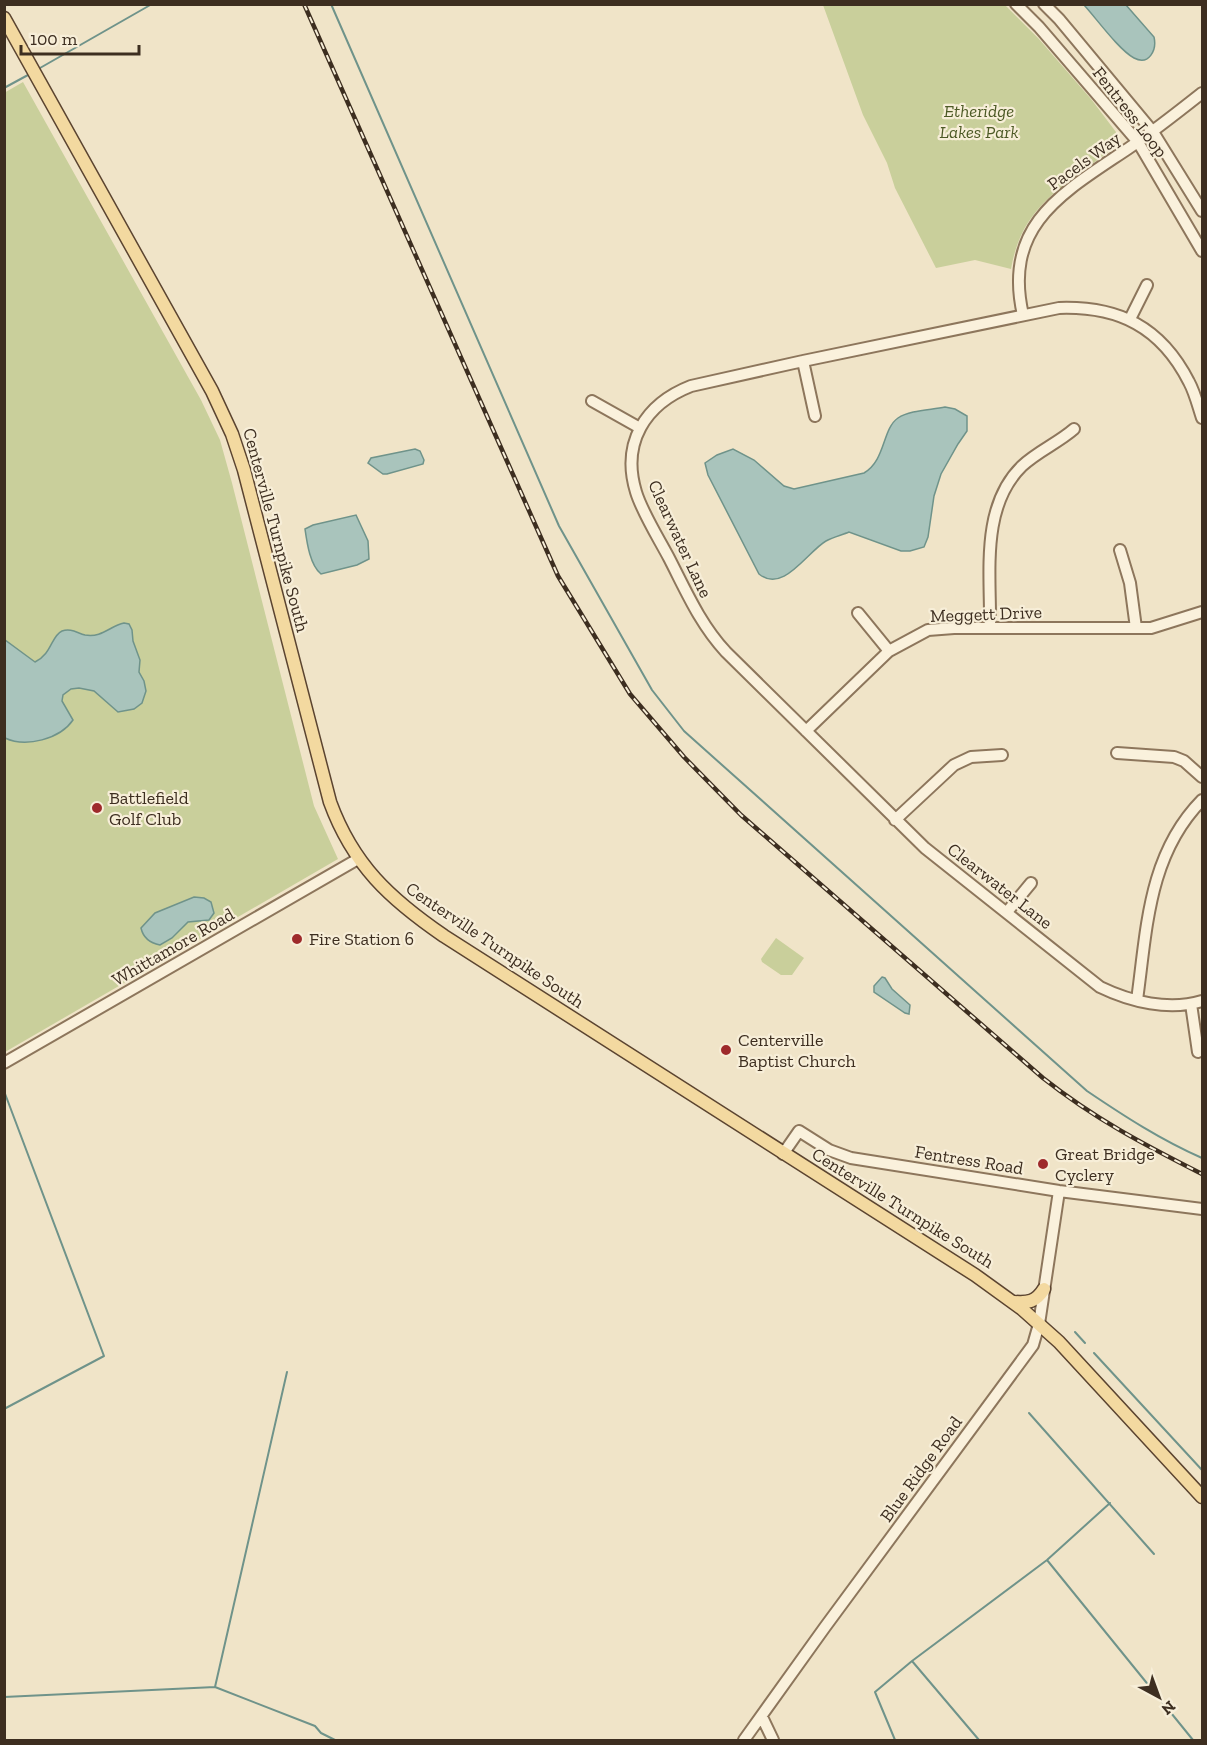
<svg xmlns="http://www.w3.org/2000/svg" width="1207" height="1745" font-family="'Zilla Slab',serif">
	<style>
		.green { fill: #c9cf9b }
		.water { fill: #a9c4bc; stroke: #6f938a; stroke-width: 1.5 }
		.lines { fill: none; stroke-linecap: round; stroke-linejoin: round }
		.stream { stroke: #6f938a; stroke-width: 2 }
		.minor-casing { stroke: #8d765c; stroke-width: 14 }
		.major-casing { stroke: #5b4430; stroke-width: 15 }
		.minor { stroke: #faf1dc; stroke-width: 10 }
		.major { stroke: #f3d9a0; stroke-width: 12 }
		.rail-casing { stroke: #3d2e20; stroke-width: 4.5 }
		.rail { stroke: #f7eed8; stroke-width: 2; stroke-dasharray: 7; stroke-linecap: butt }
		.poi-dot { fill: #9e2a2b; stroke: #f7eed8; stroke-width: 2 }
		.labels { text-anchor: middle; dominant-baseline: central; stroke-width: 4.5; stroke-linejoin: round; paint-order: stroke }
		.park-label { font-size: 18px; font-style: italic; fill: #4d5a26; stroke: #f7eed8 }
		.street-label { font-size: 18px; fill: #3d2e20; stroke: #f7eed8 }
		.poi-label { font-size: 18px; fill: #3d2e20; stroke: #f7eed8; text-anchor: start }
	</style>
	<rect width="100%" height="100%" fill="#f0e4c8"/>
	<!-- green -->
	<path class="green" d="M823,5H1005L1038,38L1091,99L1116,132L1117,143C1109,153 1097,160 1088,167C1048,196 1020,217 1011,269L975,260L936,268L895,188L887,163L863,115Z
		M23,82L201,400L220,440L232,483L314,806L338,859L5,1052L4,93Z
		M776,938L804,958L792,975H781L762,962L761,959Z"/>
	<!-- water -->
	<path class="water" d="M1084,5H1126L1154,37C1157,50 1149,66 1134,58C1119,50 1096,18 1084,5Z
		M945,407L955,409L967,416V431L958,444L941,474L934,496L928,537L924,547L910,551H901L849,532C842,535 833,537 826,541C807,552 783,594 759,574L708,475L705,463L717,455L733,449L754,460L784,486L794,489L864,473C886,460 882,429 898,418C910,410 931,410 945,407Z
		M415,449L420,451L424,460L423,464L387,474H383L368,463L371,458Z
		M356,515L368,541L369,559L357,565L321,574C310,565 307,543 305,529L313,525Z
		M124,623L129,624L132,630L133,641L140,660L139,672L144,681L146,691L142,703L134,709L118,712L94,691L79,688L71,689L63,695L62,701L73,720C60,739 26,748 5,738V640L35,662C52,654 51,636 62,631C71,628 77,633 85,635C102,638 110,626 124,623Z
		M194,897L204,898L211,902L214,913L209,920L188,922L172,938L160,945C150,943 143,937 141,928L155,913Z
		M882,977L885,978L892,989L910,1005L909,1014L905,1013L874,992V986Z"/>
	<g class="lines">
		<!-- stream -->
		<path class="stream" d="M331,4L559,526L652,690L684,731L1087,1091C1124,1116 1161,1140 1202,1158
			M40,68L152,4
			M4,88L28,75
			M4,1091L104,1356L4,1409
			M1075,1332L1085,1343
			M1094,1353L1202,1470
			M1029,1413L1154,1554
			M1047,1560L1193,1740
			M912,1661L979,1740
			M215,1687L287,1372
			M4,1697L215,1687L315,1726L321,1733L335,1740
			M895,1740L875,1692L912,1661L1047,1560L1110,1503"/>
		<!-- minor casing -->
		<g class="minor-casing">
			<path id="minor" d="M1016,4L1039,27L1138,142L1202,251
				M1044,4L1059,19L1153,132L1202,211
				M1023,315C1002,224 1064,192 1129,148C1154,131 1178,112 1202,93
				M1130,319L1147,285
				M803,361L815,416
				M592,401L640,428
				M1202,418C1198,406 1195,393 1189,382C1161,327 1119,306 1059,308L803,361L691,386C645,404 621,443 636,492C642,512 659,539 669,558C686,591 700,624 726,652L925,848L1100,987C1131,1002 1169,1011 1202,1001
				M1120,550L1130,583L1136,628
				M858,613L889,651
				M990,628C991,574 980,507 1022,466C1038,451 1058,443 1074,429
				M806,731L889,651L928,630L954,628H1151L1202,612
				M1117,753L1174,757L1184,761L1202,777
				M895,820L954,765L971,757L1002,755
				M1007,912L1031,883
				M1137,1000C1147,928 1148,855 1202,800
				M1191,1004L1198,1052
				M4,1063L358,859
				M783,1154L799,1131L829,1150L851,1158L1059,1191L1202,1209
				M762,1717L773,1740
				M744,1740L825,1627L1033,1345L1039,1324L1059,1191"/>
		</g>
		<!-- major casing -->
		<g class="major-casing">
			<path id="major" d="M4,18L212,391L232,434L244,470L330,802C353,865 390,899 444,936L975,1275L1022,1309L1059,1342L1202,1497
				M1014,1302C1028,1303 1036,1302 1044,1289"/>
		</g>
		<!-- minor -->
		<use href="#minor" class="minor"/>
		<!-- major -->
		<use href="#major" class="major"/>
		<!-- rail casing -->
		<g class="rail-casing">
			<path id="rail" d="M304,4L558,576L630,694L684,757L741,815L1043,1078C1095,1119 1143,1144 1202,1174"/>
		</g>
		<!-- rail -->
		<use href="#rail" class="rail"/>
	</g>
	<!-- markers -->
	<g class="poi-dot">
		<circle cx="97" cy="808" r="6"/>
		<circle cx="297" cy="939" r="6"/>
		<circle cx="726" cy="1050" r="6"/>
		<circle cx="1043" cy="1164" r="6"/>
	</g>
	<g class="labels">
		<!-- park labels -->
		<g class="park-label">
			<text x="979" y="111">Etheridge<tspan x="979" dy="21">Lakes Park</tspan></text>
		</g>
		<!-- street labels -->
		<g class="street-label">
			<text transform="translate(1130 112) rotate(52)">Fentress Loop</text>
			<text transform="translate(1084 161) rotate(-36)">Pacels Way</text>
			<text transform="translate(276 530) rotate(75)">Centerville Turnpike South</text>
			<text transform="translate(680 539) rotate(65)">Clearwater Lane</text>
			<text transform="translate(986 614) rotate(-2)">Meggett Drive</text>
			<text transform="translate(1000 886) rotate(38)">Clearwater Lane</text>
			<text transform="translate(495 945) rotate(34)">Centerville Turnpike South</text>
			<text transform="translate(173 947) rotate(-30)">Whittamore Road</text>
			<text transform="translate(969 1160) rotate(9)">Fentress Road</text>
			<text transform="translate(903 1208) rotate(32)">Centerville Turnpike South</text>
			<text transform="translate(921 1469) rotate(-54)">Blue Ridge Road</text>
		</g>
		<!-- poi labels -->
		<g class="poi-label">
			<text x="109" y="798">Battlefield<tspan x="109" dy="21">Golf Club</tspan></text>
			<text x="309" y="939">Fire Station 6</text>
			<text x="738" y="1040">Centerville<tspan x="738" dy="21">Baptist Church</tspan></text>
			<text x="1055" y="1154">Great Bridge<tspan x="1055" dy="21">Cyclery</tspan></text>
		</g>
	</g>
	<!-- border -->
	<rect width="1207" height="1745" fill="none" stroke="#3d2e20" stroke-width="12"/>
	<!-- north arrow -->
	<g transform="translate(1159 1697) rotate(139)" stroke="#f7eed8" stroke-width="4.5" paint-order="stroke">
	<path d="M0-4.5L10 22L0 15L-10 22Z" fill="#3d2e20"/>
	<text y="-9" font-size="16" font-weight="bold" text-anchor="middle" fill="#3d2e20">N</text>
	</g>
	<!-- scale -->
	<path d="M21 45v9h118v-9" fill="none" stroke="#3d2e20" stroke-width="3"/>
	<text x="30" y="45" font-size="18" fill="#3d2e20" stroke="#f7eed8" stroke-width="4.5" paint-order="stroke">100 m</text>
</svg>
